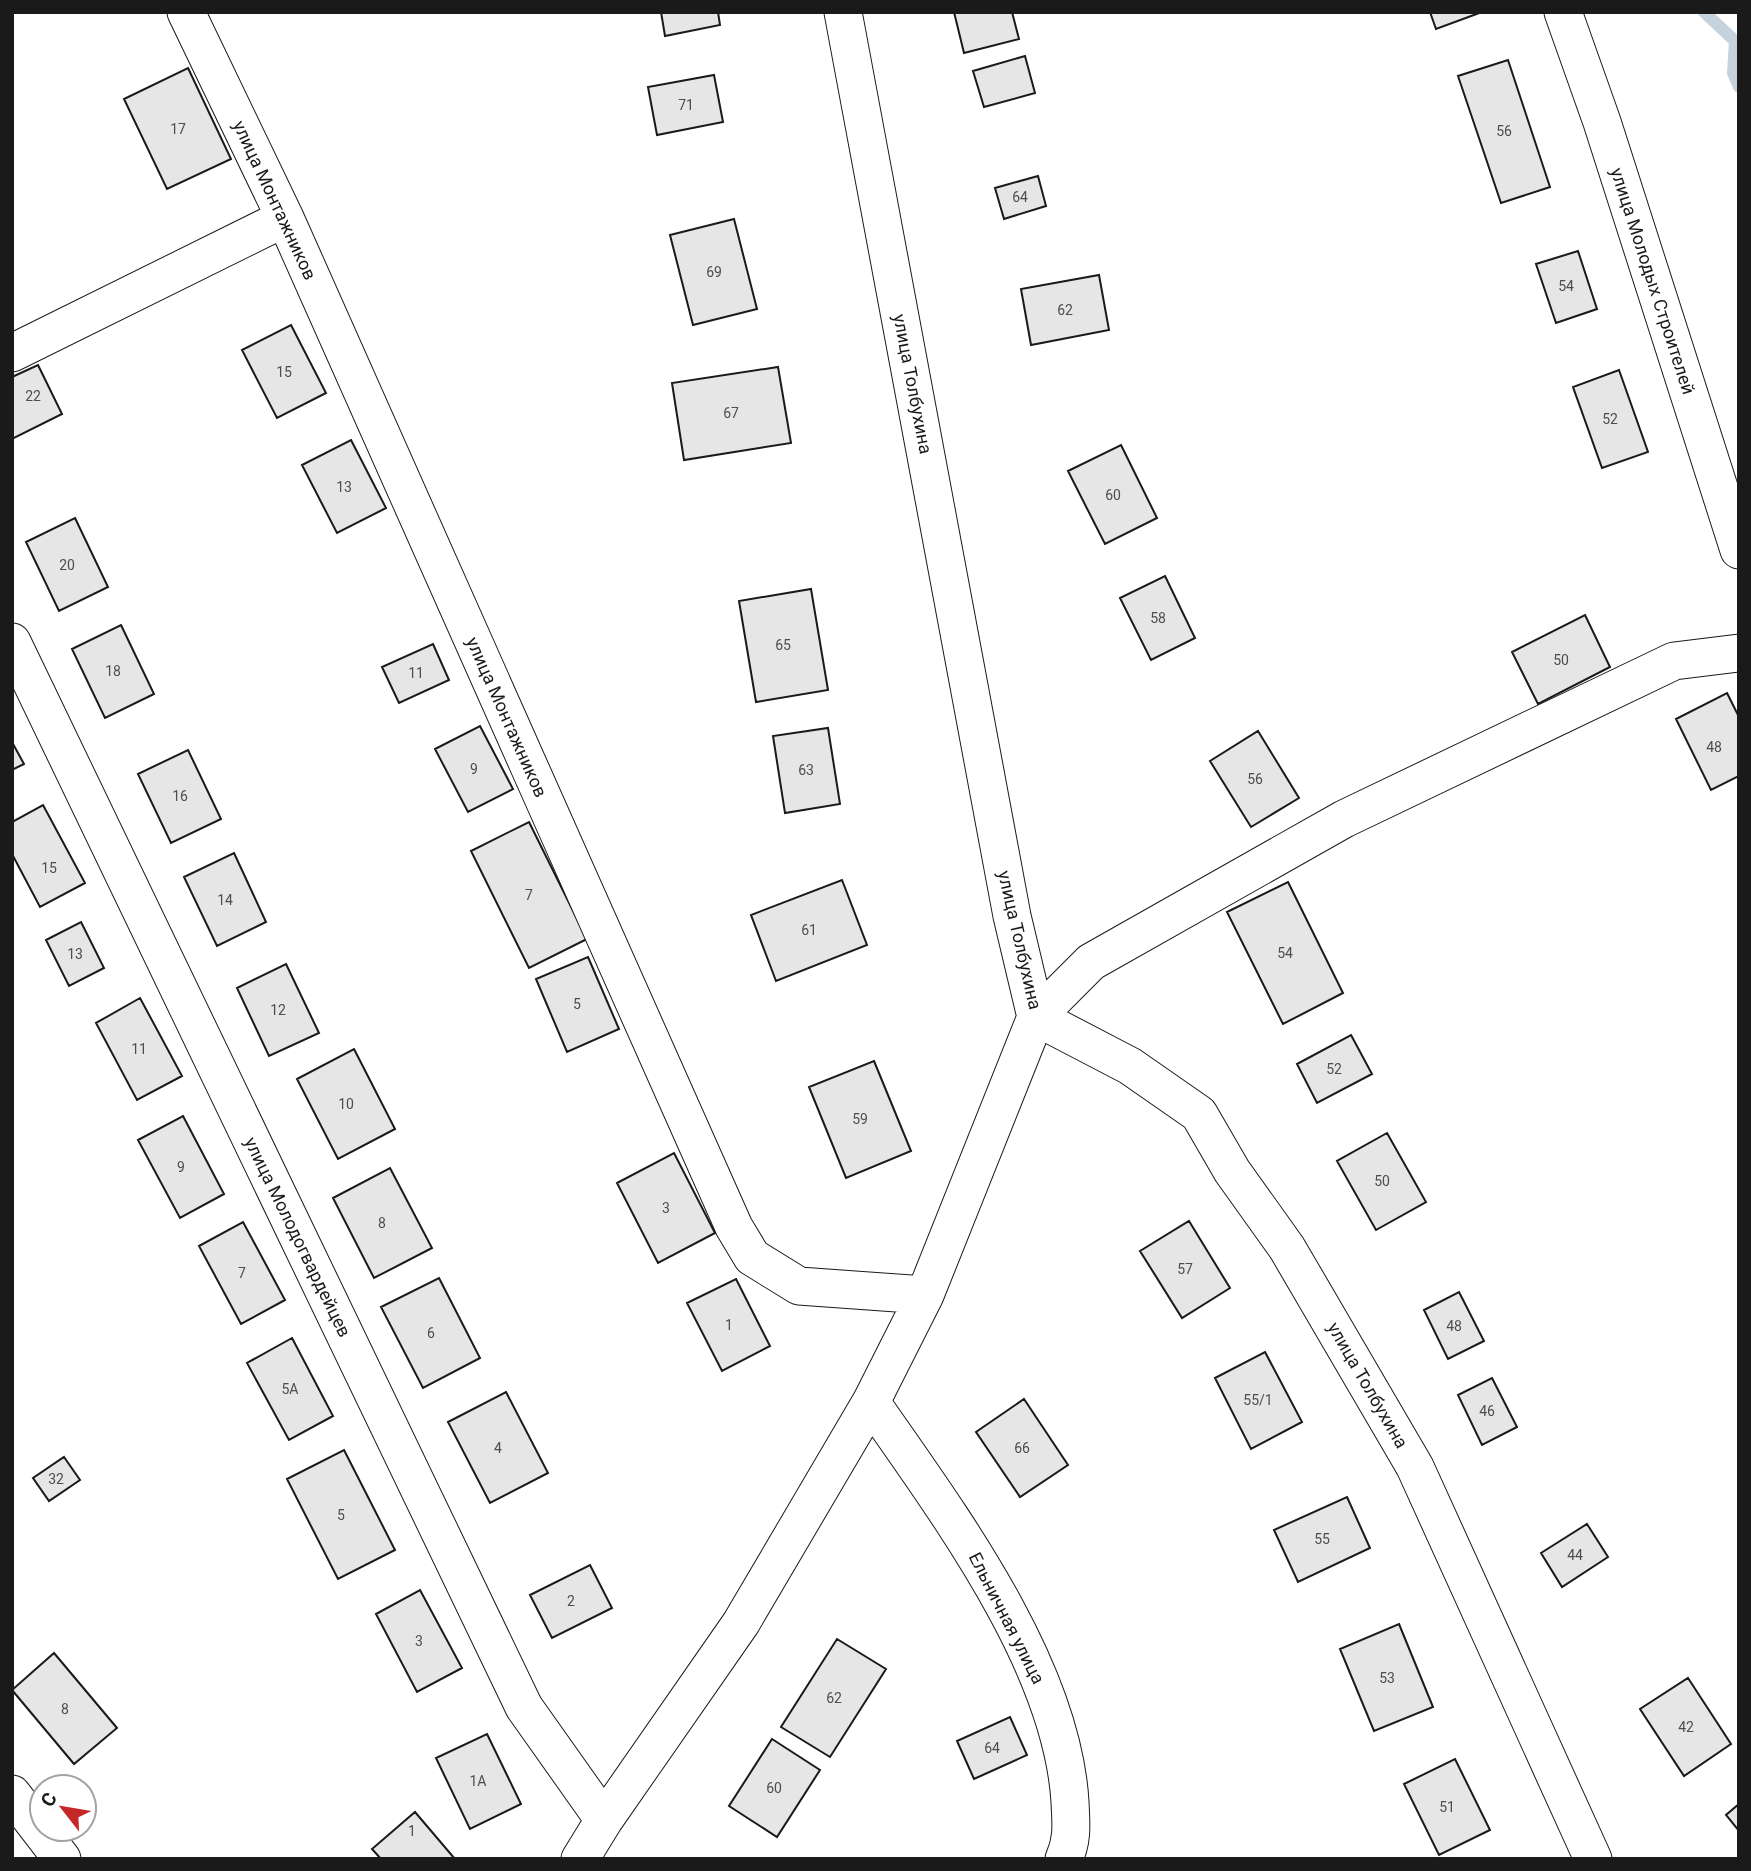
<svg xmlns="http://www.w3.org/2000/svg" width="1751" height="1871" font-family="Roboto,sans-serif">
	<style>
		.lines { fill: none; stroke-linecap: round; stroke-linejoin: round }
		.stream { stroke: #c6d2dc; stroke-width: 12 }
		.building { fill: #e6e6e6; stroke: #1a1a1a; stroke-width: 2 }
		.minor-casing { stroke: #1a1a1a; stroke-width: 39 }
		.minor { stroke: #fff; stroke-width: 37 }
		.labels { text-anchor: middle; dominant-baseline: central; stroke-width: 5; stroke-linejoin: round; paint-order: stroke }
		.number-label { font-size: 14px; fill: #4d4d4d }
		.street-label { font-size: 18px; fill: #1a1a1a; stroke: #fff }
	</style>
	<rect width="100%" height="100%" fill="#fff"/>
	<g class="lines">
		<!-- stream -->
		<path class="stream" d="M1704,12L1735,41L1733,73L1739,87"/>
	</g>
	<!-- building -->
	<path class="building" d="M661,12H718L720,25L665,36Z
		M954,12H1012L1019,39L964,53Z
		M1430,12H1482L1436,29Z
		M1025,56L1035,93L984,107L973,71Z
		M1508,60L1550,187L1501,203L1458,76Z
		M188,68L231,159L167,189L124,99Z
		M714,75L723,122L657,135L648,87Z
		M1038,176L1046,206L1004,219L995,188Z
		M734,219L757,309L693,325L670,235Z
		M1578,251L1597,309L1556,323L1536,264Z
		M1099,275L1109,330L1031,345L1021,289Z
		M291,325L326,393L277,418L242,350Z
		M38,365L62,414L12,439V377Z
		M778,367L791,443L684,460L672,383Z
		M1619,370L1648,452L1602,468L1573,387Z
		M351,440L386,508L337,533L302,465Z
		M1121,445L1157,518L1105,544L1068,471Z
		M75,518L108,587L59,611L26,542Z
		M1165,576L1195,638L1151,660L1120,598Z
		M811,589L828,690L756,702L739,601Z
		M1585,615L1610,667L1538,704L1512,652Z
		M121,625L154,694L105,718L72,649Z
		M433,644L449,680L399,703L382,667Z
		M1727,693L1739,717V776L1711,790L1676,719Z
		M480,726L513,789L468,812L435,749Z
		M828,728L840,804L785,813L773,736Z
		M1258,731L1299,798L1251,827L1210,761Z
		M12,742L24,764L12,770Z
		M188,750L221,819L171,843L138,774Z
		M43,805L85,883L40,907L12,854V822Z
		M529,822L587,939L529,968L471,851Z
		M234,853L266,922L217,946L184,877Z
		M842,880L867,945L776,981L751,915Z
		M1288,882L1343,993L1283,1024L1227,912Z
		M81,922L104,968L69,986L46,940Z
		M588,957L619,1029L567,1052L536,979Z
		M286,964L319,1033L269,1056L237,988Z
		M140,998L182,1076L137,1100L96,1023Z
		M1351,1035L1372,1074L1317,1103L1297,1064Z
		M354,1049L395,1129L338,1159L297,1079Z
		M874,1061L911,1151L846,1178L809,1087Z
		M183,1116L224,1194L180,1218L138,1140Z
		M1387,1133L1426,1202L1376,1230L1337,1161Z
		M674,1153L715,1233L658,1263L617,1183Z
		M390,1168L432,1248L374,1278L333,1198Z
		M1189,1221L1230,1288L1182,1318L1140,1251Z
		M243,1222L285,1300L241,1324L199,1246Z
		M439,1278L480,1358L423,1388L381,1307Z
		M736,1279L770,1346L722,1371L687,1303Z
		M1459,1292L1484,1341L1448,1359L1424,1310Z
		M292,1338L333,1416L289,1440L247,1363Z
		M1265,1352L1302,1422L1251,1449L1215,1378Z
		M1492,1378L1517,1427L1482,1445L1458,1395Z
		M506,1392L548,1473L490,1503L448,1422Z
		M1024,1399L1068,1465L1020,1497L976,1432Z
		M344,1450L395,1550L338,1579L287,1479Z
		M64,1457L80,1480L49,1501L33,1478Z
		M1347,1497L1370,1548L1298,1582L1274,1530Z
		M1587,1524L1608,1557L1562,1587L1541,1553Z
		M590,1565L612,1608L552,1638L530,1595Z
		M420,1590L462,1668L417,1692L376,1614Z
		M1399,1624L1433,1707L1374,1731L1340,1649Z
		M837,1639L886,1669L830,1757L781,1727Z
		M54,1653L117,1728L74,1764L12,1690Z
		M1688,1678L1731,1744L1684,1776L1640,1709Z
		M1010,1717L1027,1755L974,1779L957,1741Z
		M487,1734L521,1804L470,1829L436,1758Z
		M772,1739L820,1770L777,1837L729,1806Z
		M1455,1759L1490,1830L1439,1855L1404,1784Z
		M1739,1804V1831L1726,1815Z
		M415,1812L455,1859H381L372,1849Z"/>
	<g class="lines">
		<!-- minor casing -->
		<g class="minor-casing">
			<path id="minor" d="M186,12L285,218L734,1227L752,1257L799,1286L925,1295
				M843,12L1012,916L1036,1017L1130,1066L1199,1114L1232,1171L1287,1248L1415,1467L1593,1859
				M1563,12L1602,122L1739,550
				M12,353L285,218
				M12,642L524,1707L604,1820
				M871,1402C948,1513 1062,1664 1070,1802C1071,1824 1073,1839 1064,1859
				M12,1794L62,1859
				M580,1859L604,1820L741,1623L871,1402L925,1295L1036,1017L1091,962L1344,819L1674,661L1739,653"/>
		</g>
		<!-- minor -->
		<use href="#minor" class="minor"/>
	</g>
	<g class="labels">
		<!-- number labels -->
		<g class="number-label">
			<text x="686" y="105">71</text>
			<text x="178" y="129">17</text>
			<text x="1504" y="131">56</text>
			<text x="1020" y="197">64</text>
			<text x="714" y="272">69</text>
			<text x="1566" y="286">54</text>
			<text x="1065" y="310">62</text>
			<text x="284" y="372">15</text>
			<text x="33" y="396">22</text>
			<text x="731" y="413">67</text>
			<text x="1610" y="419">52</text>
			<text x="344" y="487">13</text>
			<text x="1113" y="495">60</text>
			<text x="67" y="565">20</text>
			<text x="1158" y="618">58</text>
			<text x="783" y="645">65</text>
			<text x="1561" y="660">50</text>
			<text x="113" y="671">18</text>
			<text x="416" y="673">11</text>
			<text x="1714" y="747">48</text>
			<text x="474" y="769">9</text>
			<text x="806" y="770">63</text>
			<text x="1255" y="779">56</text>
			<text x="180" y="796">16</text>
			<text x="49" y="868">15</text>
			<text x="529" y="895">7</text>
			<text x="225" y="900">14</text>
			<text x="809" y="930">61</text>
			<text x="1285" y="953">54</text>
			<text x="75" y="954">13</text>
			<text x="577" y="1004">5</text>
			<text x="278" y="1010">12</text>
			<text x="139" y="1049">11</text>
			<text x="1334" y="1069">52</text>
			<text x="346" y="1104">10</text>
			<text x="860" y="1119">59</text>
			<text x="181" y="1167">9</text>
			<text x="1382" y="1181">50</text>
			<text x="666" y="1208">3</text>
			<text x="382" y="1223">8</text>
			<text x="1185" y="1269">57</text>
			<text x="242" y="1273">7</text>
			<text x="729" y="1325">1</text>
			<text x="1454" y="1326">48</text>
			<text x="431" y="1333">6</text>
			<text x="290" y="1389">5А</text>
			<text x="1258" y="1400">55/1</text>
			<text x="1487" y="1411">46</text>
			<text x="498" y="1448">4</text>
			<text x="1022" y="1448">66</text>
			<text x="56" y="1479">32</text>
			<text x="341" y="1515">5</text>
			<text x="1322" y="1539">55</text>
			<text x="1575" y="1555">44</text>
			<text x="571" y="1601">2</text>
			<text x="419" y="1641">3</text>
			<text x="1387" y="1678">53</text>
			<text x="834" y="1698">62</text>
			<text x="65" y="1709">8</text>
			<text x="1686" y="1727">42</text>
			<text x="992" y="1748">64</text>
			<text x="478" y="1781">1А</text>
			<text x="774" y="1788">60</text>
			<text x="1447" y="1807">51</text>
			<text x="412" y="1831">1</text>
		</g>
		<!-- street labels -->
		<g class="street-label">
			<text transform="translate(275 200) rotate(65)">улица Монтажников</text>
			<text transform="translate(1653 281) rotate(72)">улица Молодых Строителей</text>
			<text transform="translate(913 384) rotate(79)">улица Толбухина</text>
			<text transform="translate(507 717) rotate(66)">улица Монтажников</text>
			<text transform="translate(1020 940) rotate(77)">улица Толбухина</text>
			<text transform="translate(298 1237) rotate(64)">улица Молодогвардейцев</text>
			<text transform="translate(1368 1385) rotate(60)">улица Толбухина</text>
			<text transform="translate(1007 1618) rotate(63)">Ельничная улица</text>
		</g>
	</g>
	<!-- border -->
	<rect width="1751" height="1871" fill="none" stroke="#1a1a1a" stroke-width="28"/>
	<!-- north arrow -->
	<g transform="translate(63 1808) rotate(301)"><circle r="33" fill="#ffffff" stroke="#a3a3a3" stroke-width="2"/>
	<path d="M0-5L12 26L0 18L-12 26Z" fill="#c62828"/>
	<text y="-10" font-size="19" font-weight="bold" text-anchor="middle" fill="#1a1a1a">С</text>
	</g>
</svg>
